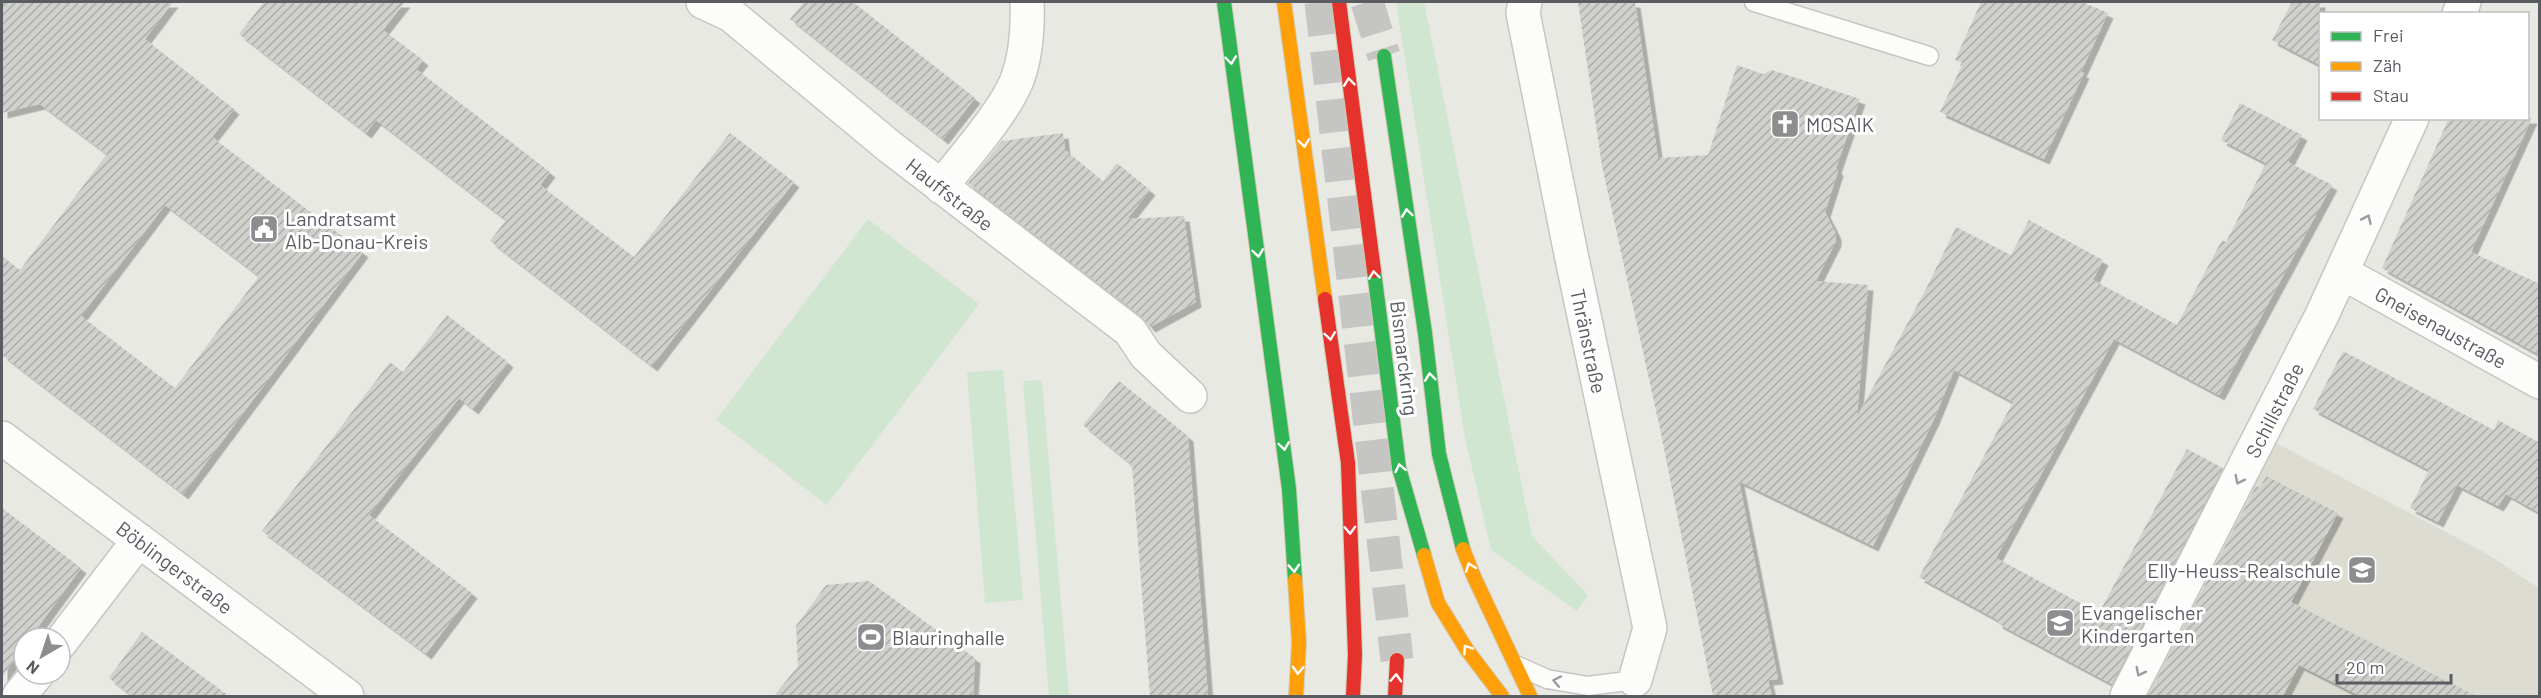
<svg xmlns="http://www.w3.org/2000/svg" width="2541" height="698" font-family="Barlow,sans-serif">
	<style>
		.education { fill: #dddcd3 }
		.green { fill: #d1e6d1 }
		.building { fill: url(#building-hatch); fill-rule: evenodd; filter: url(#shadow) }
		.lines { fill: none; stroke-linecap: round; stroke-linejoin: round }
		.highway-tunnel { stroke: #c5c6c3; stroke-width: 33; stroke-dasharray: 33 16; stroke-linecap: butt }
		.lane-casing { stroke: #c5c6c4; stroke-width: 21 }
		.street-casing { stroke: #c5c6c4; stroke-width: 36 }
		.fast-casing { stroke: #d0cbb2; stroke-width: 16 }
		.slow-casing { stroke: #d0cbb2; stroke-width: 16 }
		.jam-casing { stroke: #d0cbb2; stroke-width: 16 }
		.lane { stroke: #fcfcfb; stroke-width: 18 }
		.street { stroke: #fcfcfb; stroke-width: 33 }
		.fast { stroke: #30b455; stroke-width: 14 }
		.slow { stroke: #ff9f0a; stroke-width: 14 }
		.jam { stroke: #e5322d; stroke-width: 14 }
		.oneway { stroke: #fff }
		.oneway2 { stroke: #9a9c9f }
		.labels { text-anchor: middle; dominant-baseline: central; stroke-width: 6; stroke-linejoin: round; paint-order: stroke }
		.poi-label { font-size: 20px; fill: #595c61; stroke: #fff; text-anchor: start }
		.street-label { font-size: 20px; fill: #595c61; stroke: #fff }
	</style>
	<defs>
		<pattern id="building-hatch" width="6" height="6" patternUnits="userSpaceOnUse" patternTransform="scale(1.5)"><rect width="6" height="6" fill="#d0d0cd"/><path d="M-1 1l2-2M0 6l6-6M5 7l2-2" fill="none" stroke="#acacaa"/></pattern>
		<filter id="shadow"><feDropShadow dx="5.5" dy="5.5" stdDeviation="0" flood-color="#0004"/></filter>
	</defs>
	<rect width="100%" height="100%" fill="#e9e9e4"/>
	<!-- education -->
	<path class="education" d="M2276,443L2486,553L2539,588V696H2145Z"/>
	<!-- green -->
	<path class="green" d="M1396,2H1424L1532,536L1588,595L1577,611L1491,550L1465,438Z
		M868,219L979,304L827,505L716,420Z
		M1003,370L1023,600L985,603L967,372Z
		M1042,380L1069,696H1049L1023,381Z"/>
	<!-- building -->
	<path class="building" d="M2,2H173L145,39L234,109L212,137L363,252L183,494L2,355V256L20,270L107,154L40,104L2,113ZM165,205L259,276L175,388L81,316Z
		M264,2H405L383,30L423,60L416,69L550,172L540,185L634,257L730,133L794,182L652,366L490,241L506,220L376,120L366,133L239,34Z
		M804,2H853L975,98L943,139L790,19Z
		M1578,2H1635L1658,158L1708,155L1737,65L1763,74L1772,70L1860,99L1836,168L1838,171L1825,212L1836,234V241L1816,281L1868,285L1857,417L1927,287L1956,227L2011,255L2029,220L2103,260L2093,280L2177,325L2222,240L2226,242L2266,163L2221,140L2240,103L2302,135L2288,162L2332,185L2219,395L2114,339L1996,558L2099,613L2187,449L2223,468L2112,684L1997,623L1998,620L1919,577L2013,402L1954,370L1935,417L1873,546L1739,481L1778,679L1768,680L1772,696H1713L1662,438L1602,166Z
		M1981,2H2082L2108,13L2081,72L2084,73L2044,159L1940,112L1963,63L1955,60Z
		M2292,2H2320V65L2272,40Z
		M2449,118H2532L2471,252L2540,284V355L2382,268Z
		M1063,133L1065,150L1103,181L1117,163L1150,190L1127,219L1184,216L1196,302L1150,327L1141,316L968,183L1002,141Z
		M447,315L508,362L473,409L459,398L369,515L472,593L426,654L262,531L390,362L403,372Z
		M2343,351L2494,430L2498,420L2540,443V513L2506,494L2498,506L2457,485L2438,522L2410,508L2429,470L2313,409Z
		M1119,381L1188,436L1208,696H1150L1132,465L1083,425Z
		M2266,476L2338,513L2291,602L2476,696H2360L2299,665L2283,696H2148L2256,486L2260,488Z
		M2,508L81,568L30,638H24V646L2,677Z
		M869,581L975,658L973,696H774L798,666L796,626L826,585Z
		M142,632L229,696H132L109,678Z"/>
	<g class="lines">
		<!-- highway-tunnel -->
		<path class="highway-tunnel" d="M1321,2L1397,660
			M1367,2L1384,56"/>
		<!-- lane casing -->
		<g class="lane-casing">
			<path id="lane" d="M1754,2L1929,56
				M1518,666L1547,679L1588,686L1635,680"/>
		</g>
		<!-- street casing -->
		<g class="street-casing">
			<path id="street" d="M703,2L731,15L890,147L1130,331L1146,355L1190,396
				M1525,2L1523,13L1571,254L1650,628L1635,680
				M2459,14L2464,2
				M941,187C963,158 1004,113 1017,80C1026,56 1028,27 1027,2
				M2343,273L2540,382
				M2,438L347,696
				M60,643L139,540
				M19,696L37,674
				M2127,696L2322,315L2412,118"/>
		</g>
		<!-- fast casing -->
		<g class="fast-casing">
			<path id="fast" d="M1224,2L1289,489L1295,580
				M1384,56L1425,333L1439,454L1463,549
				M1374,271L1399,468L1424,555"/>
		</g>
		<!-- slow casing -->
		<g class="slow-casing">
			<path id="slow" d="M1284,2L1325,299
				M1463,549L1474,577L1530,696
				M1424,555L1438,603L1467,650L1502,696
				M1295,580L1299,643L1296,696"/>
		</g>
		<!-- jam casing -->
		<g class="jam-casing">
			<path id="jam" d="M1339,2L1374,271
				M1325,299L1348,463L1355,655L1353,696
				M1395,696L1397,660"/>
		</g>
		<!-- lane -->
		<use href="#lane" class="lane"/>
		<!-- street -->
		<use href="#street" class="street"/>
		<!-- fast -->
		<use href="#fast" class="fast"/>
		<!-- slow -->
		<use href="#slow" class="slow"/>
		<!-- jam -->
		<use href="#jam" class="jam"/>
	</g>
	<!-- one-way arrows -->
	<defs><path id="oneway-chevron" d="M-2-3.5L2.5 0L-2 3.5" fill="none" stroke-width="1.6" stroke-linecap="round" stroke-linejoin="round" transform="scale(1.5)"/></defs>
	<g class="oneway">
		<use href="#oneway-chevron" transform="translate(1231 60) rotate(83)"/>
		<use href="#oneway-chevron" transform="translate(1349 82) rotate(-97)"/>
		<use href="#oneway-chevron" transform="translate(1304 143) rotate(82)"/>
		<use href="#oneway-chevron" transform="translate(1407 213) rotate(-98)"/>
		<use href="#oneway-chevron" transform="translate(1258 253) rotate(82)"/>
		<use href="#oneway-chevron" transform="translate(1374 275) rotate(-97)"/>
		<use href="#oneway-chevron" transform="translate(1330 336) rotate(82)"/>
		<use href="#oneway-chevron" transform="translate(1430 377) rotate(-97)"/>
		<use href="#oneway-chevron" transform="translate(1284 446) rotate(82)"/>
		<use href="#oneway-chevron" transform="translate(1400 468) rotate(-102)"/>
		<use href="#oneway-chevron" transform="translate(1350 530) rotate(88)"/>
		<use href="#oneway-chevron" transform="translate(1470 567) rotate(-110)"/>
		<use href="#oneway-chevron" transform="translate(1294 568) rotate(86)"/>
		<use href="#oneway-chevron" transform="translate(1467 649) rotate(-124)"/>
		<use href="#oneway-chevron" transform="translate(1298 670) rotate(93)"/>
		<use href="#oneway-chevron" transform="translate(1396 678) rotate(-87)"/>
	</g>
	<g class="oneway2">
		<use href="#oneway-chevron" transform="translate(2367 219) rotate(-66)"/>
		<use href="#oneway-chevron" transform="translate(2239 480) rotate(117)"/>
		<use href="#oneway-chevron" transform="translate(2140 672) rotate(117)"/>
		<use href="#oneway-chevron" transform="translate(1557 681) rotate(-169)"/>
	</g>
	<!-- icons -->
	<defs>
		<g id="church-square" transform="scale(1.5)"><rect x="-9" y="-9" width="18" height="18" rx="4" fill="#8b8d8f" stroke="#fff"/><path d="M-1.2-6h2.4v3.5h3.3v2.4h-3.3V6h-2.4V-.1h-3.3v-2.4h3.3Z" fill="#fff"/></g>
		<g id="civic-square" transform="scale(1.5)"><rect x="-9" y="-9" width="18" height="18" rx="4" fill="#8b8d8f" stroke="#fff"/><path d="M-.6-6.5H3V-4.5H.6V-3L4-1V1h2V6H-6V1h2V-1L-.6-3ZM-1.2 2.5V6h2.4V2.5Z" fill="#fff"/></g>
		<g id="school-square" transform="scale(1.5)"><rect x="-9" y="-9" width="18" height="18" rx="4" fill="#8b8d8f" stroke="#fff"/><path d="M0-5L7-2L0 1L-7-2ZM-4 1L0 2.5L4 1V4Q0 6-4 4Z" fill="#fff"/></g>
		<g id="stadium-square" transform="scale(1.5)"><rect x="-9" y="-9" width="18" height="18" rx="4" fill="#8b8d8f" stroke="#fff"/><path d="M0-5a6.5 5 0 1 0 0 10a6.5 5 0 1 0 0-10ZM-3.5-1.8h7v3.6h-7Z" fill="#fff"/></g>
	</defs>
	<g fill-rule="evenodd">
		<use href="#church-square" x="1785" y="124"/>
		<use href="#civic-square" x="264" y="229"/>
		<use href="#school-square" x="2362" y="570"/>
		<use href="#school-square" x="2060" y="623"/>
		<use href="#stadium-square" x="871" y="637"/>
	</g>
	<g class="labels">
		<!-- poi labels -->
		<g class="poi-label">
			<text x="1806" y="124">MOSAIK</text>
			<text x="285" y="218">Landratsamt<tspan x="285" dy="23">Alb-Donau-Kreis</tspan></text>
			<text x="2341" y="570" text-anchor="end">Elly-Heuss-Realschule</text>
			<text x="2081" y="612">Evangelischer<tspan x="2081" dy="23">Kindergarten</tspan></text>
			<text x="892" y="637">Blauringhalle</text>
		</g>
		<!-- street labels -->
		<g class="street-label">
			<text transform="translate(950 194) rotate(38)">Hauffstraße</text>
			<text transform="translate(2441 327) rotate(29)">Gneisenaustraße</text>
			<text transform="translate(1589 341) rotate(78)">Thränstraße</text>
			<text transform="translate(1405 358) rotate(83)">Bismarckring</text>
			<text transform="translate(2274 410) rotate(-63)">Schillstraße</text>
			<text transform="translate(175 567) rotate(37)">Böblingerstraße</text>
		</g>
	</g>
	<!-- border -->
	<rect width="2541" height="698" fill="none" stroke="#595c61" stroke-width="6"/>
	<!-- legend -->
	<rect x="2319" y="12" width="210" height="108" fill="#ffffff" stroke="#bdbec0" stroke-width="1.5"/>
	<rect x="2331" y="32" width="30" height="9" fill="#30b455" stroke="#bdbec0" stroke-width="1.5"/>
	<text x="2373" y="42" font-size="18" fill="#595c61">Frei</text>
	<rect x="2331" y="62" width="30" height="9" fill="#ff9f0a" stroke="#bdbec0" stroke-width="1.5"/>
	<text x="2373" y="72" font-size="18" fill="#595c61">Zäh</text>
	<rect x="2331" y="92" width="30" height="9" fill="#e5322d" stroke="#bdbec0" stroke-width="1.5"/>
	<text x="2373" y="102" font-size="18" fill="#595c61">Stau</text>
	<!-- north arrow -->
	<g transform="translate(42 656) rotate(219)"><circle r="28" fill="#ffffff" stroke="#bdbec0" stroke-width="1.5"/>
	<path d="M0-4.5L10 22L0 15L-10 22Z" fill="#8b8d8f"/>
	<text y="-9" font-size="16" font-weight="bold" text-anchor="middle" fill="#595c61">N</text>
	</g>
	<!-- scale -->
	<path d="M2337 674v9h114v-9" fill="none" stroke="#595c61" stroke-width="3"/>
	<text x="2346" y="674" font-size="18" fill="#595c61" stroke="#ffffff" stroke-width="4.5" paint-order="stroke">20 m</text>
</svg>
